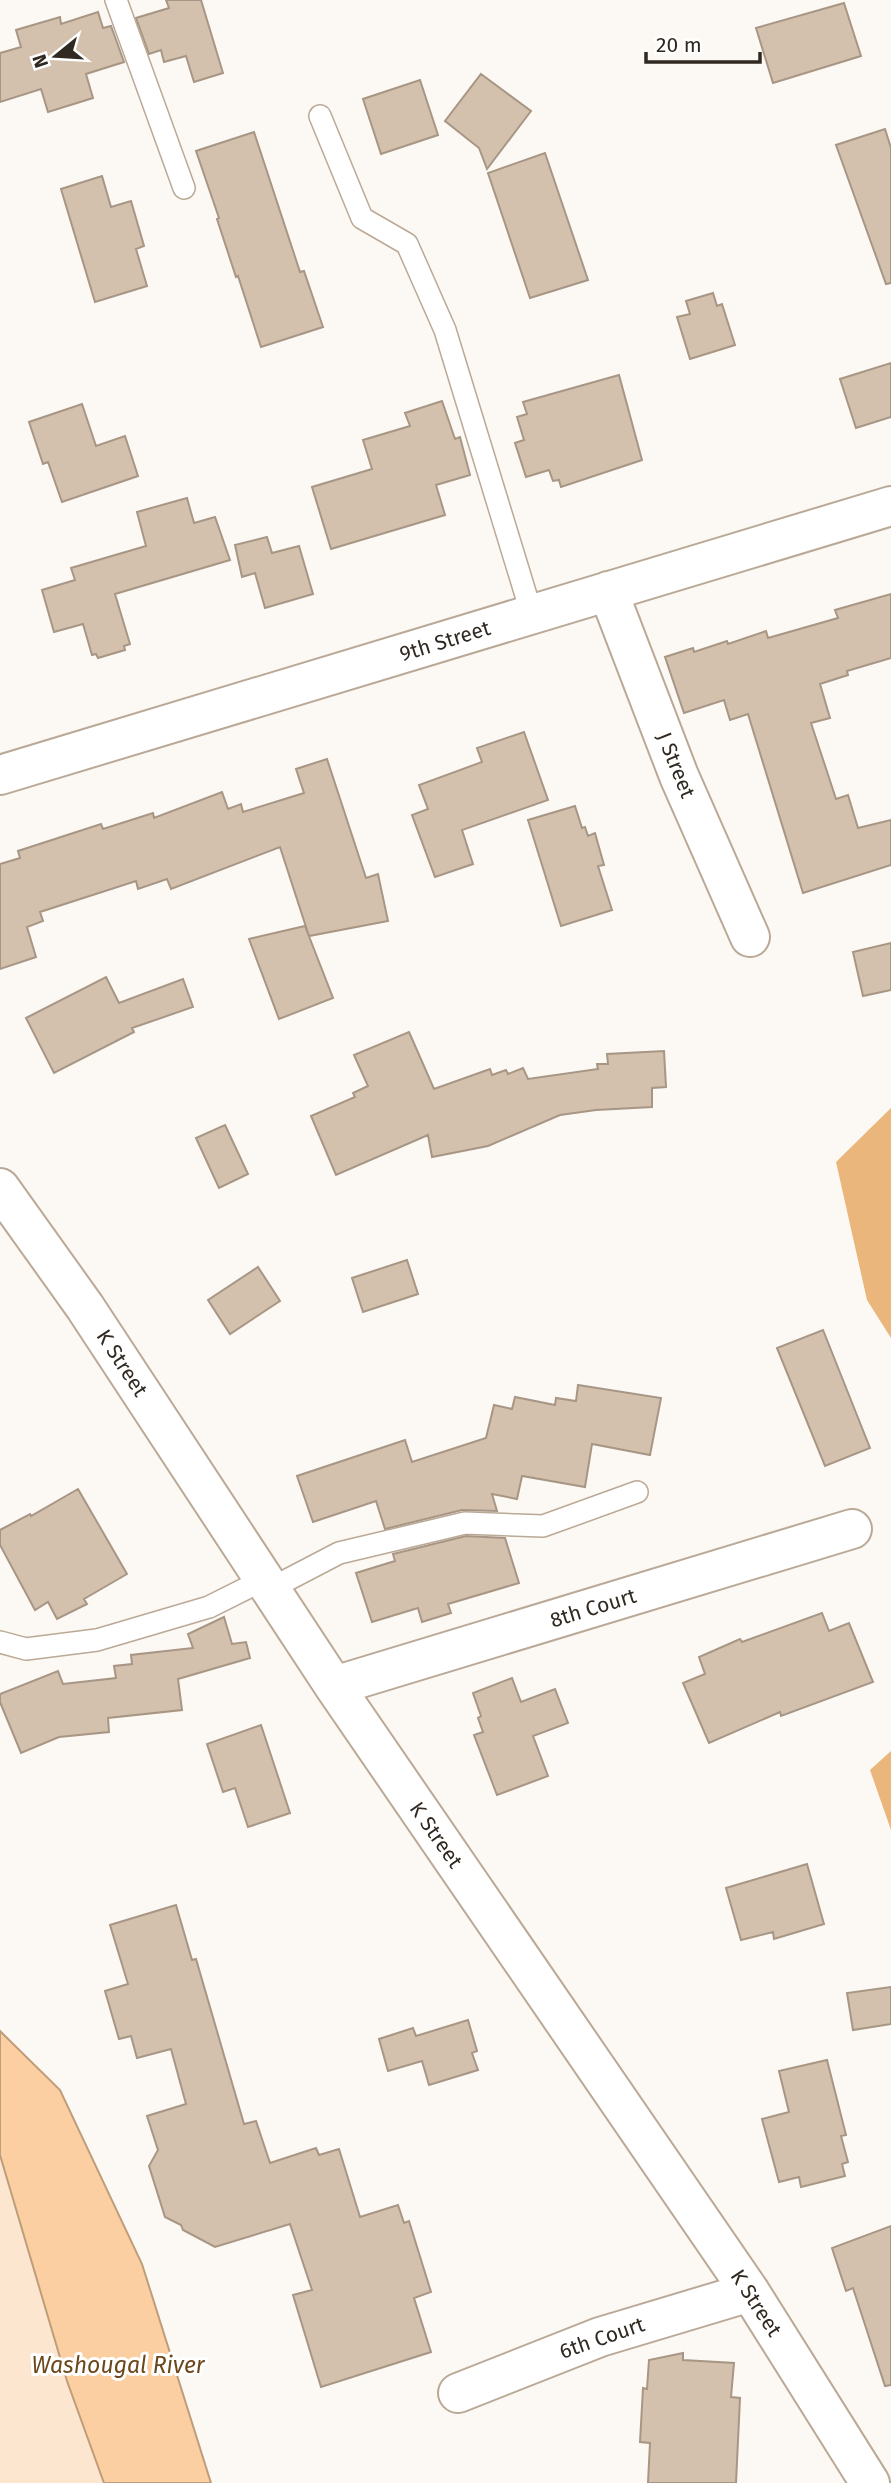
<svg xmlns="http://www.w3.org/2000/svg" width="891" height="2483" font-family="'Fira Sans',sans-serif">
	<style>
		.green { fill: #fde6cf }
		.forest { fill: #ebb67c }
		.water { fill: #fbcfa1; stroke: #be9d7b; stroke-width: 2 }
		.building { fill: #d3c1ae; stroke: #a89684; stroke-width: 2 }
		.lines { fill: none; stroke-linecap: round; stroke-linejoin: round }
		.lane-casing { stroke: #baa996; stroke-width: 24 }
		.street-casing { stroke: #baa996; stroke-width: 42 }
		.lane { stroke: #fff; stroke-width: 21 }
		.street { stroke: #fff; stroke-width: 38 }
		.labels { text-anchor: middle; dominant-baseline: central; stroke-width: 6; stroke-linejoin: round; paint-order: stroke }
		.street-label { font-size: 21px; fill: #302921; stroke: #fff }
		.water-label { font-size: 23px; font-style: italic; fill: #6b471b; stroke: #fff }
	</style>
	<rect width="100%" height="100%" fill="#fcf8f4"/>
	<!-- green -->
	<path class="green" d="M0,2155L67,2381L104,2483H0Z"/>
	<!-- forest -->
	<path class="forest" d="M891,1108V1338L867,1300L836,1162Z
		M891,1751V1830L870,1770Z"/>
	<!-- water -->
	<path class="water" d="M0,2031L60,2090L142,2264L211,2483H104L67,2381L0,2155Z"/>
	<!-- building -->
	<path class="building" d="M166,0H201L223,73L194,82L186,56L164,62L161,50L149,54L136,18L169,8Z
		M844,3L861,56L773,83L756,28Z
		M98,12L103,28L111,26L124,62L86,74L93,98L48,112L41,89L0,102V53L21,47L16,30L60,17L61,24Z
		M481,74L531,111L487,169L479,148L445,121Z
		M420,80L438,135L381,154L363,99Z
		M885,129L891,148V283L886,284L836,145Z
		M254,132L300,272L304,271L323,327L261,347L238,276L236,277L217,219L219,218L196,151Z
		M545,153L588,280L530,298L488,173Z
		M102,176L111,207L131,201L144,246L136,249L147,286L95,302L61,189Z
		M713,293L717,306L722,304L735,345L690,359L677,317L690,314L686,301Z
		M891,363V417L856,428L840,379Z
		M619,375L642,460L561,487L559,480L553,481L549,470L526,477L515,443L524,440L517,417L527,414L523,402Z
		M442,401L455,439L460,437L470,475L436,485L445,515L331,549L312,487L372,469L363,440L410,426L405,413Z
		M82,404L96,446L125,436L138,476L62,502L48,462L43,464L29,422Z
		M187,498L194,523L215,517L230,560L115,594L130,644L124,646L125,650L98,658L96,654L92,655L83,624L54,632L42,590L75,580L71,568L146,546L137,512Z
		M267,537L272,553L299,546L313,594L265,608L255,573L242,577L235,545Z
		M891,594V658L847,671L848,675L820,684L830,718L811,723L836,799L848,795L858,828L891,820V865L803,893L748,714L730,720L724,700L684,713L665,657L693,648L694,652L727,641L728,644L766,631L768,638L838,618L835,610Z
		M524,732L548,800L462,830L473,864L435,877L412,815L428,809L419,785L482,762L477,748Z
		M327,759L366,878L378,874L388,921L309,936L280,847L171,889L167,879L138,889L136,881L40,912L43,921L27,927L36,957L0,969V864L20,858L18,851L101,824L103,829L153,813L154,818L222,792L228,809L241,804L243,812L304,793L296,769Z
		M575,806L582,828L585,827L588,836L595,833L604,865L598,866L612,910L561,926L528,820Z
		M305,926L333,998L279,1019L249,939Z
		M891,943V990L863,996L853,952Z
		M106,977L119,1003L183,979L193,1007L132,1028L134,1032L54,1073L26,1018Z
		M409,1032L434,1089L490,1069L492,1075L506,1070L508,1074L523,1068L528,1079L598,1069L597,1064H608L607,1054L664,1051L666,1087L652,1088V1107L596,1110L560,1115L488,1146L432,1157L428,1135L336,1175L311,1116L355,1097L353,1093L368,1086L354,1055Z
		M225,1125L248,1174L219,1188L196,1138Z
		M407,1260L418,1294L363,1312L352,1278Z
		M258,1267L280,1301L230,1334L208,1300Z
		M823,1330L870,1448L825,1466L777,1348Z
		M578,1385L661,1398L650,1455L592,1444L585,1487L522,1476L517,1499L492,1494L497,1511L462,1510L385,1529L376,1501L313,1522L297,1476L405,1440L412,1462L486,1438L494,1405L512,1409L515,1397L555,1405L556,1398L576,1401Z
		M78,1489L127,1574L84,1599L87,1604L57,1619L48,1602L35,1610L0,1545V1530L30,1514L31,1516Z
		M466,1536L505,1538L519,1583L448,1604L451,1613L422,1622L418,1608L372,1622L356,1573L395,1561L393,1554Z
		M822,1613L829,1631L849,1623L873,1682L781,1716L780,1712L709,1743L683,1683L705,1674L699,1657L740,1639L742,1642Z
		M224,1617L232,1644L246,1642L250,1658L178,1679L182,1710L108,1718L109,1732L59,1737L21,1753L0,1702V1694L58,1671L63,1684L116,1678L114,1666L132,1664L131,1655L193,1648L188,1634Z
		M512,1678L521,1702L555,1689L568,1723L533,1736L548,1776L497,1795L474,1735L483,1732L478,1718L481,1716L473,1693Z
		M261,1725L290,1813L248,1827L235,1788L223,1792L207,1744Z
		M807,1864L824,1924L774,1939L773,1932L741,1940L726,1888Z
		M176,1905L192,1960L196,1959L244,2124L256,2121L270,2163L316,2148L319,2155L339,2149L360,2217L398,2205L404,2223L409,2221L431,2292L414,2298L431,2352L321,2387L293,2295L312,2290L290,2224L215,2247L183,2230L181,2225L165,2217L149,2166L158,2150L147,2116L186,2104L171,2049L137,2058L131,2036L119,2039L105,1991L128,1984L110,1925Z
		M891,1987V2024L853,2030L847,1993Z
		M468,2020L477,2051L472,2053L478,2070L429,2085L422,2061L388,2071L379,2039L413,2028L416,2036Z
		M827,2060L846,2135L841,2136L848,2162L842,2164L845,2176L801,2187L799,2177L779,2182L762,2119L789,2112L779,2071Z
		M891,2226V2385L885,2386L853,2288L846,2291L832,2248Z
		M683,2353V2360L734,2363L731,2397L740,2398L736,2483H648L650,2443L640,2442L643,2388L647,2389L649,2360Z"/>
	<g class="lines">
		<!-- lane casing -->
		<g class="lane-casing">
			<path id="lane" d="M116,0L184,188
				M320,116L362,218L407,244L445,330L532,615
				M270,1589L339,1553L465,1523L543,1526L637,1492
				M0,1642L26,1649L97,1640L209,1607L265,1579"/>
		</g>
		<!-- street casing -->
		<g class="street-casing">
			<path id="street" d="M608,591L679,776L750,937
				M0,775L891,506
				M0,1188L85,1307L334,1686L750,2292L870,2483
				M334,1686L852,1529
				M458,2393L600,2337L750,2292"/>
		</g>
		<!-- lane -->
		<use href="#lane" class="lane"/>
		<!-- street -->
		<use href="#street" class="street"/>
	</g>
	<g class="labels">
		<!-- street labels -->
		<g class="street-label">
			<text transform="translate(445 641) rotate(-17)">9th Street</text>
			<text transform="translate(676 765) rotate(68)">J Street</text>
			<text transform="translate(122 1363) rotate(57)">K Street</text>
			<text transform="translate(593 1608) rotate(-17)">8th Court</text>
			<text transform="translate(436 1835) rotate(55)">K Street</text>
			<text transform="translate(756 2303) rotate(57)">K Street</text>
			<text transform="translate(602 2338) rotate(-19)">6th Court</text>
		</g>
		<!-- water labels -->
		<g class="water-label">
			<text x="118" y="2365">Washougal River</text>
		</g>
	</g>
	<!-- north arrow -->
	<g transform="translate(56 56) rotate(252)" stroke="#ffffff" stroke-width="5" paint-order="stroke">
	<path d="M0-5L12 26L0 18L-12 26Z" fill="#302921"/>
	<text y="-10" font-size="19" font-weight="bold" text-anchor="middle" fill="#302921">N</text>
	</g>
	<!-- scale -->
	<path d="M646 52v10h114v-10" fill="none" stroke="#302921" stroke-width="3.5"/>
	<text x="656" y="52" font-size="21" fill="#302921" stroke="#ffffff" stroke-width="5" paint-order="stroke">20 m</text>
</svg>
